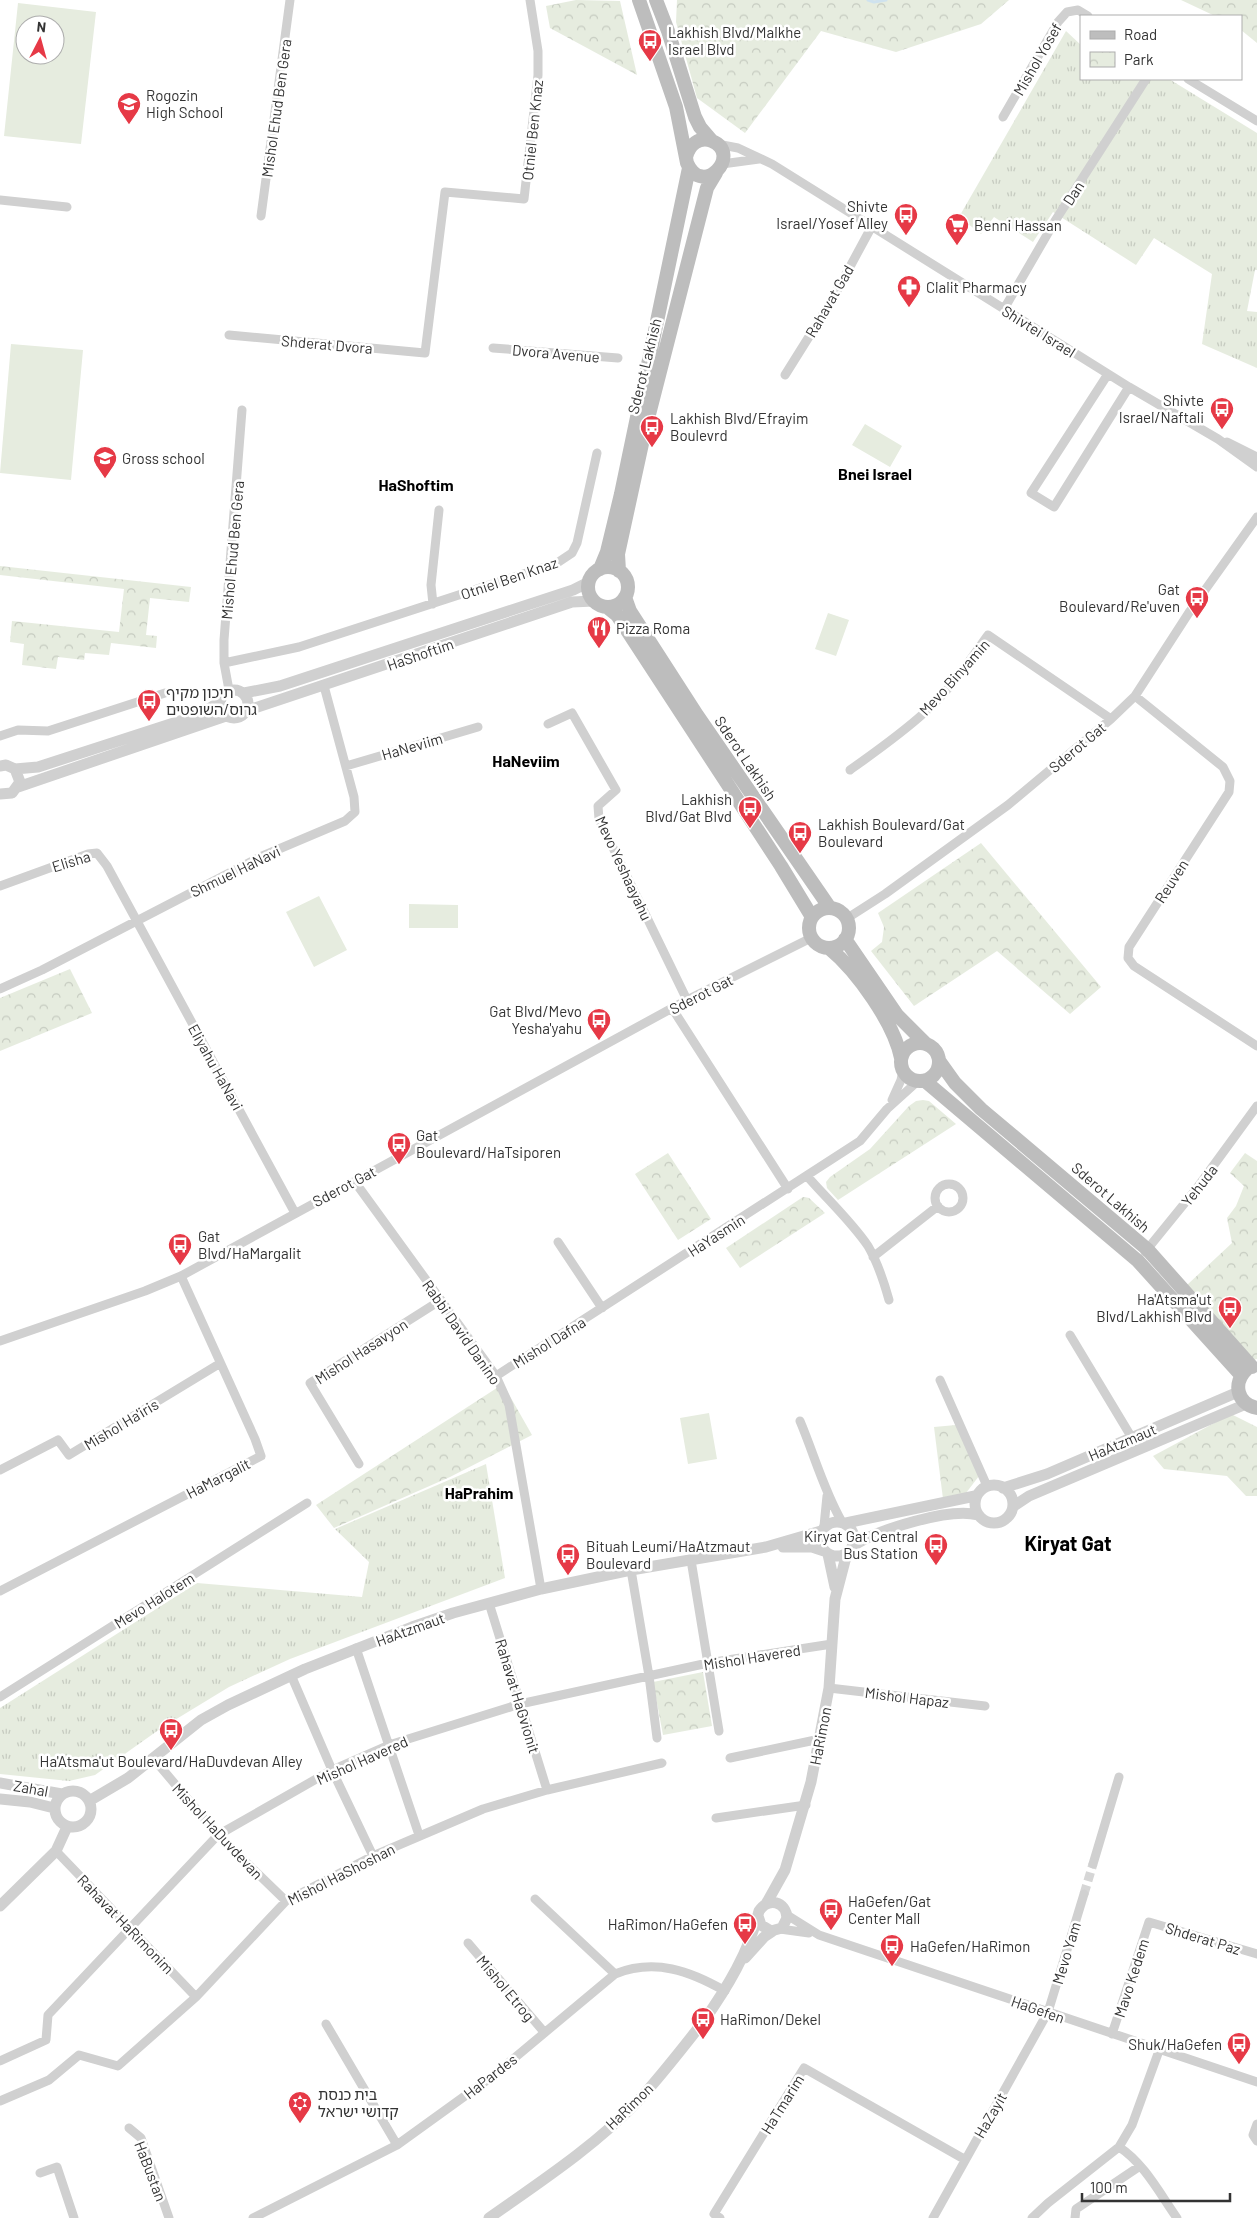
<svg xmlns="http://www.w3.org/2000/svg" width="1257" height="2218" font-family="Barlow,'Noto Sans Hebrew',sans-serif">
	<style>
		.grass { fill: url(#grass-tufts) }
		.park { fill: url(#park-crowns) }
		.pitch { fill: #e6ecdf; fill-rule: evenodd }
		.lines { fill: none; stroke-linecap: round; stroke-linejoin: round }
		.stream { stroke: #cfe2ee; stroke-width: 3 }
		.minor-tunnel { stroke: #d6d6d6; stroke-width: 9; stroke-dasharray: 9 4.5; stroke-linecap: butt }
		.minor { stroke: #d0d0d0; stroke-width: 9 }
		.tertiary { stroke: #d0d0d0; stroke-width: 11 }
		.secondary { stroke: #bdbdbd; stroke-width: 14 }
		.labels { text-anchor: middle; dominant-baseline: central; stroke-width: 5; stroke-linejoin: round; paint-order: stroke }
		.poi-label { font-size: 15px; fill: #333; stroke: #fff; text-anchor: start }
		.street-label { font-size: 15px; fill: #333; stroke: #fff }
		.neighbourhood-label { font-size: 16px; font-weight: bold; fill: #000; stroke: #fff }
		.district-label { font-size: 20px; font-weight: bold; fill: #000; stroke: #fff }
	</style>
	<defs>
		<pattern id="grass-tufts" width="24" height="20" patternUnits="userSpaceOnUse" patternTransform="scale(1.25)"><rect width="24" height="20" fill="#e6ecdf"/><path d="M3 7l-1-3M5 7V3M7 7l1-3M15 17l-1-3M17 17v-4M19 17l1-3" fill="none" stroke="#c6cbc0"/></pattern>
		<pattern id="park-crowns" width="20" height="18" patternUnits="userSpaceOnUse" patternTransform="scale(1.25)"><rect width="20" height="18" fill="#e6ecdf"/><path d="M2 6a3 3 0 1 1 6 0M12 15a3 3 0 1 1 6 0" fill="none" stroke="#c6cbc0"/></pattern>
	</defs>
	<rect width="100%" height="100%" fill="#fff"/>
	<!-- grass -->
	<path class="grass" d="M1066,31L1081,45V79H1169L1257,133V270H1255L1247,311L1257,312V368L1202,344L1212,274L1154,238L1136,265L1053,212L1033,242L994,217L981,234L959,217Z
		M486,1464L505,1578L290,1659L229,1687L160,1729L95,1775L69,1781L0,1774V1708L197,1583L362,1597L369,1562L335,1529Z"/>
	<!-- park -->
	<path class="park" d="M576,0L620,1L637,75L550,28L546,6Z
		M677,0H1009L981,24L896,52L821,31L745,133L697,98L676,22Z
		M1181,0H1257V43L1241,30V16H1215Z
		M0,566L191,587L189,602L150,598L146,635L157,636L156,648L111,643L109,655L85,653L84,660L58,657L56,669L22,665L24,644L10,642L12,621L119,632L124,589L0,575Z
		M981,843L1101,987L1070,1014L997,951L914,1006L871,951L882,942L884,927L878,913Z
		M70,969L92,1013L0,1051V998Z
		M923,1100L929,1101L956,1124L838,1200L827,1188L826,1182L830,1177L870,1149L909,1106L916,1101Z
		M668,1153L711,1219L678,1240L635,1174Z
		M1245,1153L1257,1161V1359L1253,1360L1187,1285L1232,1243L1227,1218L1236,1206L1244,1186L1230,1173Z
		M803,1197L809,1198L825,1213L740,1268L726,1248Z
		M503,1384L532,1435L450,1477L334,1528L316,1505Z
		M1231,1414L1257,1427V1496H1246L1227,1476L1164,1469L1153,1456Z
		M956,1425L979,1476L966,1493L943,1499L934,1427Z
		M703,1672L712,1726L663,1735L653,1682Z"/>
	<!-- pitch -->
	<path class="pitch" d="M18,3L96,12L81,144L4,136ZM25,25H55V55H25Z
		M11,344L83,350L71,480L0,473Z
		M865,424L902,446L890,467L852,445Z
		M828,613L849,620L836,656L815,649Z
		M319,896L347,950L314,967L286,912Z
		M409,904L458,905V928H409Z
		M709,1413L717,1459L688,1464L680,1418Z"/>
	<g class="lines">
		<!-- stream -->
		<path class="stream" d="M868,0L874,2L886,0"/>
		<!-- minor-tunnel -->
		<path class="minor-tunnel" d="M1084,1894L1093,1864"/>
		<!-- minor -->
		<path class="minor" d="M1188,79L1257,121
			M1003,117L1058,22L1067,12L1078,10L1088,16
			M717,144L738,148L772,164L1129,387L1218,439L1257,467
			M722,164L759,159
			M0,200L67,207
			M261,216L290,0
			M1004,309L1055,221L1146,79
			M229,335L425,353L445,192L524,199L538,75V51L530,0
			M493,348L618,358
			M1108,374L1031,493L1054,507L1129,387
			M785,375L832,300L872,226
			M1227,442L1257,457
			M433,604L431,585L439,510
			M224,663L299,647L557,563L572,553L577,543L597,453
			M229,690L224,663V640L242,410
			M1135,696L1223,767L1230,781L1229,792L1129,947L1128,958L1134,966L1257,1046
			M548,724L572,713L616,790L598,806L599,819L687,1000
			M0,736L18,730L48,731L165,693
			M346,766L478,727
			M850,770C875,752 901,734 924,713C949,691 969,662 988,635L1111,719
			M0,886L88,854L97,853L107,866L295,1213
			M846,919L885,894L1008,805L1111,719L1135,696L1190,611L1257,517
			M0,989L42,970L260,857L345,821L355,812L354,797L324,686
			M672,1008L788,1189
			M892,1100L901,1080L903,1071
			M807,1176C827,1199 851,1221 868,1246C878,1263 884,1282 889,1300
			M355,1182L496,1376L509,1405L541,1589
			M935 1198a14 14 0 1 1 28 0a14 14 0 1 1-28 0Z
			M558,1242L602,1308
			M1145,1252L1197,1188L1257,1106
			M873,1257L938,1206
			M1070,1335L1132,1438
			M0,1341L145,1291L181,1276L687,1000L811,938
			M496,1376L860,1141L887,1109L918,1081
			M940,1380L987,1486
			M800,1421C814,1454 824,1491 842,1522
			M359,1464L310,1383L441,1300
			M0,1470L58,1440L69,1455L219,1364
			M824,1526L827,1496
			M691,1560L719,1731
			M631,1570L649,1676L657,1738
			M0,1591L261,1456L255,1439L181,1276
			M489,1603L547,1790
			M356,1648L419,1835
			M291,1675L332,1770L373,1856
			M829,1688L985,1706
			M0,1697L307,1503
			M153,1758L218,1835L286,1901
			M730,1758L820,1739
			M716,1818L806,1805
			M56,1851L196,1997
			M1093,1864L1119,1777
			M535,1899L615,1974
			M787,1915L819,1935L1257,2082
			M780,1929L809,1933
			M468,1943L544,2032
			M326,2024L397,2145
			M1112,2034L1149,1922L1257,1954
			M0,2061L46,2040L48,2015L218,1835L332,1770L389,1745L520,1704L708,1663L832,1644
			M0,2101L49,2080L79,2055L118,2066L196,1997L286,1901L373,1856L483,1809L547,1790L662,1763
			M1257,2124L1253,2135L1257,2141
			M129,2128L141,2138L169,2218
			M1119,2147C1144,2163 1160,2194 1177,2218
			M40,2173L57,2167L74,2218
			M253,2218L397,2145L494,2075L615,1974C655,1958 690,1971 725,1991
			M720,2218L714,2214L804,2068L964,2159
			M933,2218L1048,2012L1084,1894
			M1032,2218L1048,2203L1119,2147L1132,2125L1160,2048
			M1075,2218L1076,2209L1140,2166"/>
		<!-- tertiary -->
		<path class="tertiary" d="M220 704a14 14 0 1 1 28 0a14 14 0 1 1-28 0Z
			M244,693L280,686L573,590L589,582
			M246,711L572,602L594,601
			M0,766L6,765L15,769L20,782L12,793L0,794
			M15,769L38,767L186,719L204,712L219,702
			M18,787L226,716
			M975 1504a19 19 0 1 1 38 0a19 19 0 1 1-38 0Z
			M1003,1488L1047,1474L1238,1392
			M1014,1506L1029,1496L1246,1404
			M820 1539a17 17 0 1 1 34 0a17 17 0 1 1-34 0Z
			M846,1523L975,1496
			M853,1546C877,1530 950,1507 978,1515
			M783,1547H812L824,1551
			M828,1554L835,1587
			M0,1783L62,1794
			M55 1809a18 18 0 1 1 36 0a18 18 0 1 1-36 0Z
			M0,1799L30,1802L54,1808
			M89,1801L128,1778L201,1720L228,1705L305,1669L412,1627L453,1613L541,1589L631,1570L766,1547L821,1531
			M766,1904L785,1870L811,1782L829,1688L835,1599L847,1553
			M0,1906L56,1851L67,1827
			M745,1958L764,1937L773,1931
			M489,2218C540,2182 595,2146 638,2101C661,2076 682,2049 703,2022C727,1988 749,1952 759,1911C768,1897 786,1901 787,1918L782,1928L771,1931L761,1925L758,1916"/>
		<!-- secondary -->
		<path class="secondary" d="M639,0L676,107L687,163C703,199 743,154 712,141C699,136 689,145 686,157
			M656,0L668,31L695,117L700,127L712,141
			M588 587a20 20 0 1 1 40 0a20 20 0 1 1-40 0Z
			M600,569L607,552L621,494L689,168
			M619,571L618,554L645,430L707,188L716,173
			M625,597L630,611L697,715L830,908
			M607,607L617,615L781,866L812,917
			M809 928a20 20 0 1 1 40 0a20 20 0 1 1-40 0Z
			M845,939L897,1015L925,1043
			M829,948C857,971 894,1023 901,1058
			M901 1062a19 19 0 1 1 38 0a19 19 0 1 1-38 0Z
			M940,1062L955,1083L981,1109L1147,1249L1252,1367
			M925,1081L1138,1261L1241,1375
			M1247,1369C1232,1383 1237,1404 1257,1408"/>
	</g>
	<!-- icons -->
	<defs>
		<g id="bus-pin" transform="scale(1.25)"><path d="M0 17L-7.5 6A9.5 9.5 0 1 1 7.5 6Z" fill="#e63946" stroke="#fff"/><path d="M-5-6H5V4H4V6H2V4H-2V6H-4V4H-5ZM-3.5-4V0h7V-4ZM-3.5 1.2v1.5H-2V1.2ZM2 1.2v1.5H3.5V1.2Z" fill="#fff"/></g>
		<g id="school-pin" transform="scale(1.25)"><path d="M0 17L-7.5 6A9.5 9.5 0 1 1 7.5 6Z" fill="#e63946" stroke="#fff"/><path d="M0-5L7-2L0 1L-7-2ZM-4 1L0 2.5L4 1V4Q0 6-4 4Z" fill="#fff"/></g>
		<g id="supermarket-pin" transform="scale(1.25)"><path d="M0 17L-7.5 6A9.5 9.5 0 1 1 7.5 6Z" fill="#e63946" stroke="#fff"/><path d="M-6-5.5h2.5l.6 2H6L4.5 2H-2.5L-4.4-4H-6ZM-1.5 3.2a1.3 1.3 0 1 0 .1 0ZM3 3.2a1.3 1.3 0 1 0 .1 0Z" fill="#fff"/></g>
		<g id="pharmacy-pin" transform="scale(1.25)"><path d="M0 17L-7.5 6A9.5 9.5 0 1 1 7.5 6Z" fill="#e63946" stroke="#fff"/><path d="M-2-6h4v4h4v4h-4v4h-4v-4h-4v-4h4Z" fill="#fff"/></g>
		<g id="restaurant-pin" transform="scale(1.25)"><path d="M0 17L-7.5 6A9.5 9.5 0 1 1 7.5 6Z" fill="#e63946" stroke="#fff"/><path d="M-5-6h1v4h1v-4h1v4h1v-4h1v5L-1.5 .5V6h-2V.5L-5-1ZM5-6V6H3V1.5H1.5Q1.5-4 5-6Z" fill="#fff"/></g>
		<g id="synagogue-pin" transform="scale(1.25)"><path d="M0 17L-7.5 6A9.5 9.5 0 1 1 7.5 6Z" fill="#e63946" stroke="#fff"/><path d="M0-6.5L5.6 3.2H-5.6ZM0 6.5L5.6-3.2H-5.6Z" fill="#fff"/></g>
	</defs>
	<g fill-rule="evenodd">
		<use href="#bus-pin" x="650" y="41"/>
		<use href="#school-pin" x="129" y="104"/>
		<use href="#bus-pin" x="906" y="215"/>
		<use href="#supermarket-pin" x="957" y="225"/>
		<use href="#pharmacy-pin" x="909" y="287"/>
		<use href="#bus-pin" x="1222" y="409"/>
		<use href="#bus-pin" x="652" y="427"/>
		<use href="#school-pin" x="105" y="458"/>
		<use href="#bus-pin" x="1197" y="598"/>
		<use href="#restaurant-pin" x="599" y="628"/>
		<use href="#bus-pin" x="149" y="701"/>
		<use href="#bus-pin" x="750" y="808"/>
		<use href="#bus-pin" x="800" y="833"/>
		<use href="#bus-pin" x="599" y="1020"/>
		<use href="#bus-pin" x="399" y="1144"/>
		<use href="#bus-pin" x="180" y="1245"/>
		<use href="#bus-pin" x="1230" y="1308"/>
		<use href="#bus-pin" x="936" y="1545"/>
		<use href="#bus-pin" x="568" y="1555"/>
		<use href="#bus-pin" x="171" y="1730"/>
		<use href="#bus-pin" x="831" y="1910"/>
		<use href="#bus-pin" x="745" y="1924"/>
		<use href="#bus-pin" x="892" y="1946"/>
		<use href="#bus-pin" x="703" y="2019"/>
		<use href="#bus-pin" x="1239" y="2044"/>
		<use href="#synagogue-pin" x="300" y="2103"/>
	</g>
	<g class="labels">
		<!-- poi labels -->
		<g class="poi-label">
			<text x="668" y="32">Lakhish Blvd/Malkhe<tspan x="668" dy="17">Israel Blvd</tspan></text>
			<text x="146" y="95">Rogozin<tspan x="146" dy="17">High School</tspan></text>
			<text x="888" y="206" text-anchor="end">Shivte<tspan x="888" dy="17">Israel/Yosef Alley</tspan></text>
			<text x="974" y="225">Benni Hassan</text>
			<text x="926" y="287">Clalit Pharmacy</text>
			<text x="1204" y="400" text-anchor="end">Shivte<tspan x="1204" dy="17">Israel/Naftali</tspan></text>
			<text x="670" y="418">Lakhish Blvd/Efrayim<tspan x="670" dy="17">Boulevrd</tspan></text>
			<text x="122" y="458">Gross school</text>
			<text x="1180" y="589" text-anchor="end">Gat<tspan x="1180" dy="17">Boulevard/Re'uven</tspan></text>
			<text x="616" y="628">Pizza Roma</text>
			<text x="166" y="692">תיכון מקיף<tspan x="166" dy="17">גרוס/השופטים</tspan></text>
			<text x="732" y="799" text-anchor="end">Lakhish<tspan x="732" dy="17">Blvd/Gat Blvd</tspan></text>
			<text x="818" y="824">Lakhish Boulevard/Gat<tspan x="818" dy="17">Boulevard</tspan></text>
			<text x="582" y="1011" text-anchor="end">Gat Blvd/Mevo<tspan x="582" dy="17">Yesha'yahu</tspan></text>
			<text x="416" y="1135">Gat<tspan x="416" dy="17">Boulevard/HaTsiporen</tspan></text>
			<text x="198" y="1236">Gat<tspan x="198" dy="17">Blvd/HaMargalit</tspan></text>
			<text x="1212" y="1299" text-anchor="end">Ha'Atsma'ut<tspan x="1212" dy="17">Blvd/Lakhish Blvd</tspan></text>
			<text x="918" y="1536" text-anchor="end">Kiryat Gat Central<tspan x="918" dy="17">Bus Station</tspan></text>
			<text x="586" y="1546">Bituah Leumi/HaAtzmaut<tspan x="586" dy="17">Boulevard</tspan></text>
			<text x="171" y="1761" text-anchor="middle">Ha'Atsma'ut Boulevard/HaDuvdevan Alley</text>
			<text x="848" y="1901">HaGefen/Gat<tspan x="848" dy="17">Center Mall</tspan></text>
			<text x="728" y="1924" text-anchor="end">HaRimon/HaGefen</text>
			<text x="910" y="1946">HaGefen/HaRimon</text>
			<text x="720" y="2019">HaRimon/Dekel</text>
			<text x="1222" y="2044" text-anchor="end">Shuk/HaGefen</text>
			<text x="318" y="2094">בית כנסת<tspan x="318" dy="17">קדושי ישראל</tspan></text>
		</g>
		<!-- street labels -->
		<g class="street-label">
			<text transform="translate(1037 59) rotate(-60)">Mishol Yosef</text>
			<text transform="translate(276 108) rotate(-82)">Mishol Ehud Ben Gera</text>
			<text transform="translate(532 130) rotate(-84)">Otniel Ben Knaz</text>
			<text transform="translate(1073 193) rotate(-57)">Dan</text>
			<text transform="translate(829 301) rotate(-60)">Rahavat Gad</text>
			<text transform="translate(1039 331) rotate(32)">Shivtei Israel</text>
			<text transform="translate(327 344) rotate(5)">Shderat Dvora</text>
			<text transform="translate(556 353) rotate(5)">Dvora Avenue</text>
			<text transform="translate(644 366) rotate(-76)">Sderot Lakhish</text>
			<text transform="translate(232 550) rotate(-85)">Mishol Ehud Ben Gera</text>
			<text transform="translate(509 578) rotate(-19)">Otniel Ben Knaz</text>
			<text transform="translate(420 654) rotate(-19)">HaShoftim</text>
			<text transform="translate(954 677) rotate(-48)">Mevo Binyamin</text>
			<text transform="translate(412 746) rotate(-16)">HaNeviim</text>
			<text transform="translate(1077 747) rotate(-40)">Sderot Gat</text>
			<text transform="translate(746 758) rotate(56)">Sderot Lakhish</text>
			<text transform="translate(71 861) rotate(-17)">Elisha</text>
			<text transform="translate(624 868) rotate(65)">Mevo Yeshaayahu</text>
			<text transform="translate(235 871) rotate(-26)">Shmuel HaNavi</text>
			<text transform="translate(1171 881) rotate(-57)">Reuven</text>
			<text transform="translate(701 994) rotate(-27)">Sderot Gat</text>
			<text transform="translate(216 1067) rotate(61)">Eliyahu HaNavi</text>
			<text transform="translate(1199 1185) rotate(-52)">Yehuda</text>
			<text transform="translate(344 1186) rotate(-28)">Sderot Gat</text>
			<text transform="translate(1111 1197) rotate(41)">Sderot Lakhish</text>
			<text transform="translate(716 1235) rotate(-33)">HaYasmin</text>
			<text transform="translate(462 1332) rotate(55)">Rabbi David Danino</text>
			<text transform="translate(549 1342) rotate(-32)">Mishol Dafna</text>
			<text transform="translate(361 1351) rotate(-33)">Mishol Hasavyon</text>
			<text transform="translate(121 1424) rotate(-31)">Mishol Ha'iris</text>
			<text transform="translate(1122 1442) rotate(-23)">HaAtzmaut</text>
			<text transform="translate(218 1478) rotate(-27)">HaMargalit</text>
			<text transform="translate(154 1600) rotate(-32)">Mevo Halotem</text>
			<text transform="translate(410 1629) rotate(-20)">HaAtzmaut</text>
			<text transform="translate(752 1657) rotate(-9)">Mishol Havered</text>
			<text transform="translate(518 1696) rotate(73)">Rahavat HaGvionit</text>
			<text transform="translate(907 1697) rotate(7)">Mishol Hapaz</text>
			<text transform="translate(820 1736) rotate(-79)">HaRimon</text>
			<text transform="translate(362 1760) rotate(-24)">Mishol Havered</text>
			<text transform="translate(31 1788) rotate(10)">Zahal</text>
			<text transform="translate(218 1831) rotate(47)">Mishol HaDuvdevan</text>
			<text transform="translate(341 1874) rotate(-27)">Mishol HaShoshan</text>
			<text transform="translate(126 1924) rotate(46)">Rahavat HaRimonim</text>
			<text transform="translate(1203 1938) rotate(17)">Shderat Paz</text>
			<text transform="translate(1066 1953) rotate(-73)">Mevo Yam</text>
			<text transform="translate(1131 1978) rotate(-72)">Mavo Kedem</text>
			<text transform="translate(506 1988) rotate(50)">Mishol Etrog</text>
			<text transform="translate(1038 2009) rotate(19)">HaGefen</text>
			<text transform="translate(490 2076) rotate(-38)">HaPardes</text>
			<text transform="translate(782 2104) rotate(-58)">HaTmarim</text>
			<text transform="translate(629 2106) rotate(-44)">HaRimon</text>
			<text transform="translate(990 2115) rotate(-60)">HaZayit</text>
			<text transform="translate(151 2171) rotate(69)">HaBustan</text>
		</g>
		<!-- neighbourhood labels -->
		<g class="neighbourhood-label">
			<text x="875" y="473">Bnei Israel</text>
			<text x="416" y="484">HaShoftim</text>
			<text x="526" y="760">HaNeviim</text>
			<text x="479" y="1492">HaPrahim</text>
		</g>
		<!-- district labels -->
		<g class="district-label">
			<text x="1068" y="1543">Kiryat Gat</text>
		</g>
	</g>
	<!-- legend -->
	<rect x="1080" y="15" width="162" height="65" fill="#ffffff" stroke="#adadad"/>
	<rect x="1090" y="31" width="25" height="8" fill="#bdbdbd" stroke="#adadad"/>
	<text x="1124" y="40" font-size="15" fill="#333333">Road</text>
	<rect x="1090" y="52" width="25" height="15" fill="url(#park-crowns)" stroke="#adadad"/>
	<text x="1124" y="65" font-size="15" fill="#333333">Park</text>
	<!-- north arrow -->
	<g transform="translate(40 40) rotate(6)"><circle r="24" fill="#ffffff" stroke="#adadad"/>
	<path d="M0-4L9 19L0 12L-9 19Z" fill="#e63946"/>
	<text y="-8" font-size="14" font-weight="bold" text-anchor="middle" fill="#333333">N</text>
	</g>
	<!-- scale -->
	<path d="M1082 2193v8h148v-8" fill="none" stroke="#333333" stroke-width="2.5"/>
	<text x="1090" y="2193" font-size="15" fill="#333333" stroke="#ffffff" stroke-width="4" paint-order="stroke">100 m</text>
</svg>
